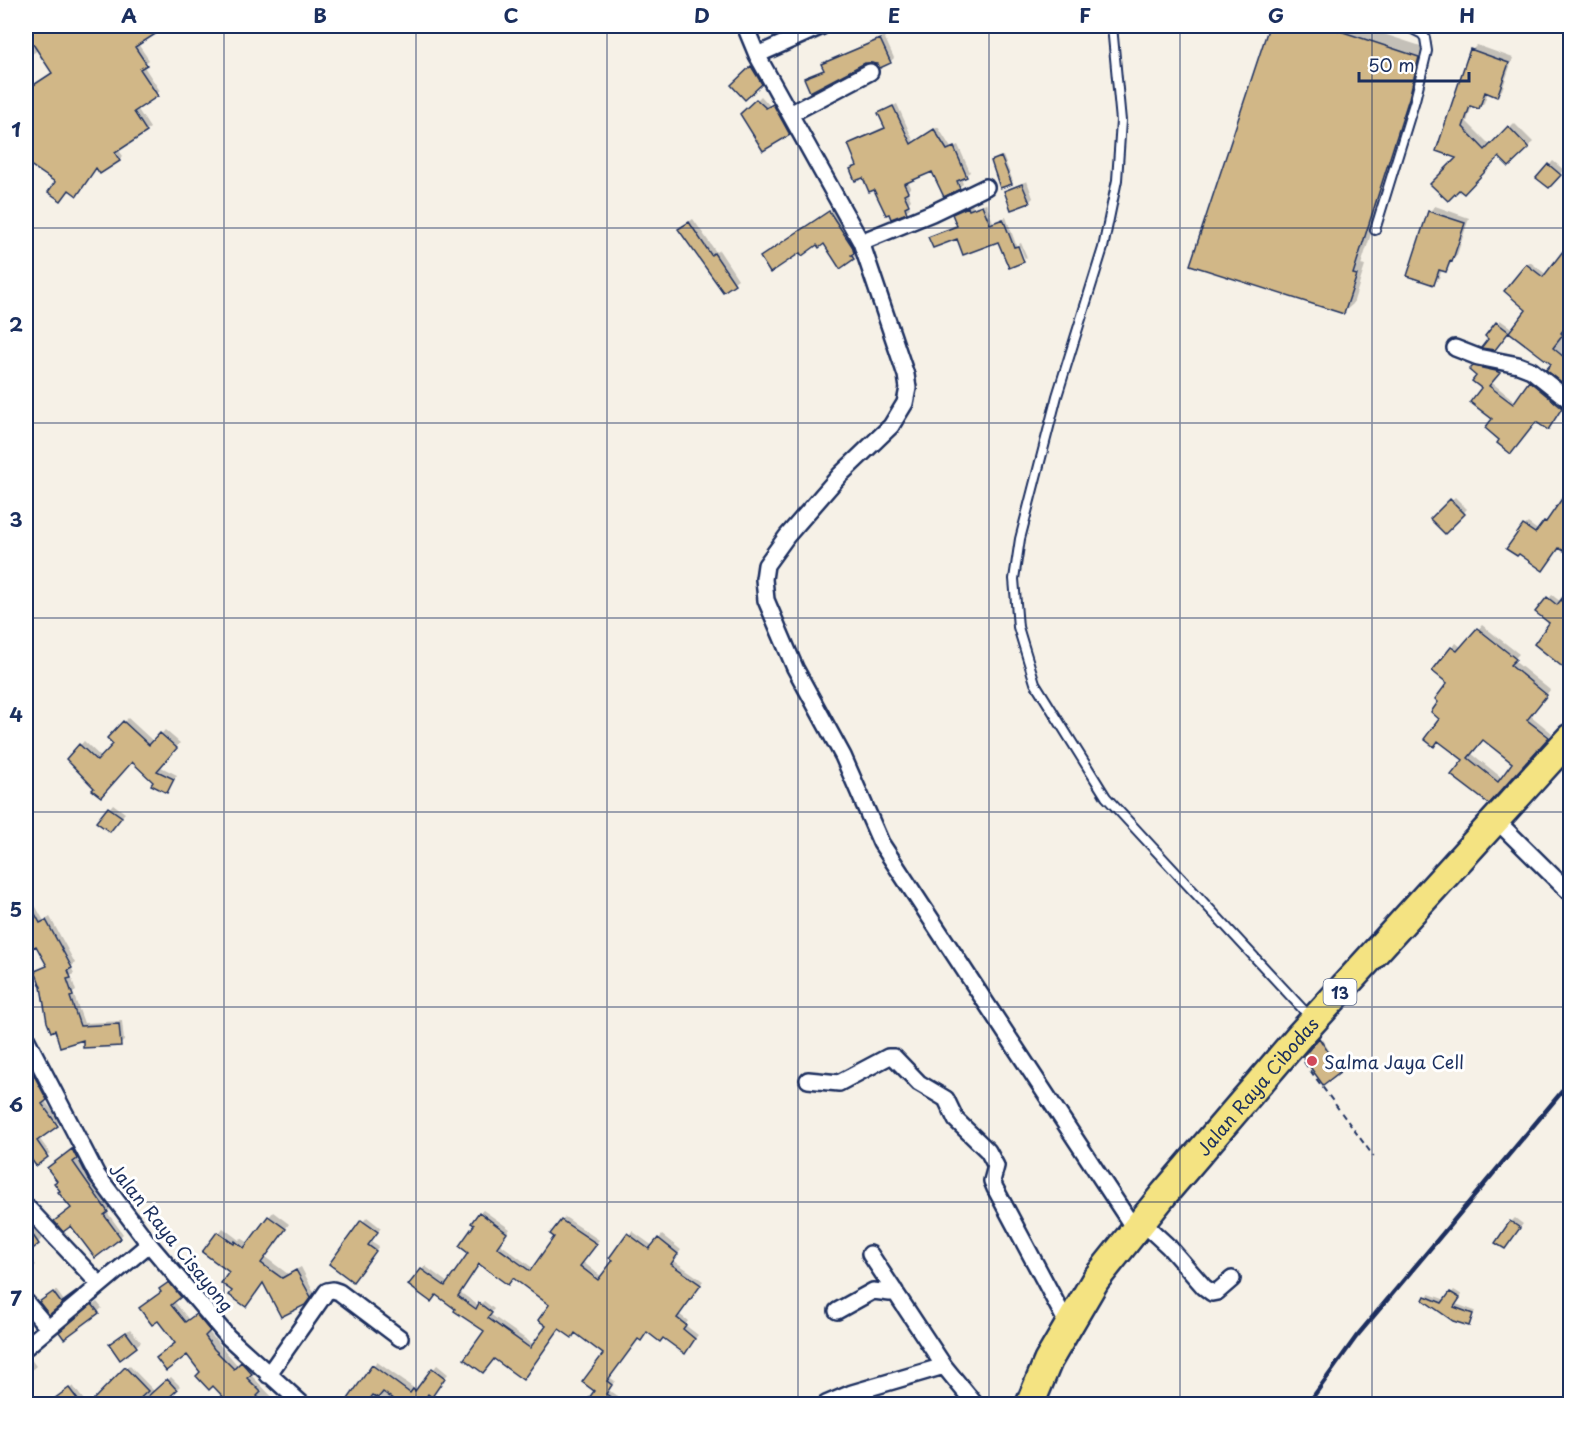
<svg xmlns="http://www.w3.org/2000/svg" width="1596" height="1430" font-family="'Playpen Sans',sans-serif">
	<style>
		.shadow { fill: #0003; fill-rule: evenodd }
		.building { fill: #d1b787; stroke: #1b2f5e; stroke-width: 1.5; fill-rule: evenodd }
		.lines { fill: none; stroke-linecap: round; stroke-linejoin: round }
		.lane-casing { stroke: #1b2f5e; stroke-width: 12 }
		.street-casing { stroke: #1b2f5e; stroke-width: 20 }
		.highway-casing { stroke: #1b2f5e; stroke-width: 32 }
		.path { stroke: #1b2f5e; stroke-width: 2; stroke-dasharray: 6 4.5; stroke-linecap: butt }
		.lane { stroke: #fff; stroke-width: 8 }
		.street { stroke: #fff; stroke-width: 15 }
		.highway { stroke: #f4e382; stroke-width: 27 }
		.rail { stroke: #1b2f5e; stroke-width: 4.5 }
		.grid { fill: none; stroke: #1b2f5e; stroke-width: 1.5; stroke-opacity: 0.55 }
		.poi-dot { fill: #d1495b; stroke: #fff; stroke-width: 2 }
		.labels { text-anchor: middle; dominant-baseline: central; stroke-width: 6; stroke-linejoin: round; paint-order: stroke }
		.shield { fill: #fff; stroke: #5f6d8e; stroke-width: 1.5 }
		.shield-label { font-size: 16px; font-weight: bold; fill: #1b2f5e }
		.poi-label { font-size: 18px; fill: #1b2f5e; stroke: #fff; text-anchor: start }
		.street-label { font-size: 18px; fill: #1b2f5e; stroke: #fff }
		.neatline { fill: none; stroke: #1b2f5e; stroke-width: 2 }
		.grid-label { font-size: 20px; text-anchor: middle; font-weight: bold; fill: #1b2f5e }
	</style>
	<rect width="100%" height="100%" fill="#f6f1e7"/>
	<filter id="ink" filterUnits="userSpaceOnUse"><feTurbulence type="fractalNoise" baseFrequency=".0167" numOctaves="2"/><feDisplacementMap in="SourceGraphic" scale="12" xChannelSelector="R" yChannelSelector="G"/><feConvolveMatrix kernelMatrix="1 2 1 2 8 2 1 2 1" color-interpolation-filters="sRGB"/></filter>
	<g filter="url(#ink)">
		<!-- shadow -->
		<path class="shadow" d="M26,26H171L159,34L157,31L138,44L149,60L143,65L160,91L137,108L150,128L118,149L123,156L119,160L97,167L77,194L31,164L26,172V98L28,96L26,91L53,72L38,50L26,58Z
			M893,26H904L894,29Z
			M1270,26H1359L1427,48L1418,88L1361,265L1365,266L1353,304L1344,312L1192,264Z
			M884,36L894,58L890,62H865L806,79L825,68L823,65L827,61Z
			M1477,45L1513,58L1502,90L1497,95L1488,92L1484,103L1479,108L1472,105L1467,122L1491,146L1514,123L1533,142L1509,165L1499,155L1459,157L1472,50Z
			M755,64L765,79L745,98L733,85Z
			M761,96L770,106L777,101L793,130L763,149L742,115Z
			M897,104L914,142L938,127L951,148L958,145L970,172L961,178L963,184L959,187L933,170L908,181L911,187L907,191L911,200L908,203L910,208L906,211L875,188L864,176L852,170L858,165L850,145L853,141L886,126L880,113Z
			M1003,156L1013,181L1011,182L994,160Z
			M1553,161L1564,170L1548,186L1539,177Z
			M1027,181L1033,198L1029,202L1006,192L1010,188Z
			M986,203L993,222L1006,217L1022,261L998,240L958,237H930L934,234L958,224L954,214L957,211L972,204L973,208Z
			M1435,206L1469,218L1457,255L1446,270L1442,269L1439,278L1433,283L1429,212Z
			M833,209L854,240L857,248L854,251L856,255L853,258L824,242L800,251L765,254Z
			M693,219L716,252L719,250L738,279L723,290L683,226Z
			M1021,243L1027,257L1025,259L1019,244Z
			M1570,243V383L1568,385L1553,364L1509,330L1498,345L1490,338L1500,320L1513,329L1528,309L1527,265L1530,262L1547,275Z
			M1477,363L1501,370L1491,382L1516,402L1533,379L1564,404L1551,425L1536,420L1501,440L1478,376L1471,370Z
			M1570,440V457L1563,452Z
			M1570,490V554L1560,547L1546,565L1524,526L1528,523L1539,531L1548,518L1550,519Z
			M1455,497L1467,509L1445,532L1432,519Z
			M1570,591V665L1568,668L1551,623L1537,612L1552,595L1561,602Z
			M1482,625L1519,654L1513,660L1550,690L1530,715L1552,733L1489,802L1441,718L1449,683L1434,671L1456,643L1462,648ZM1483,738L1514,763L1502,778L1471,753Z
			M128,718L154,742L165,730L180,743L159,766L177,775L167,791L132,760L96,787L68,759L84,741L102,758L116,744L110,738Z
			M113,804L125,813L114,826L99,822Z
			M32,900L44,921L50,917L75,963L71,967L74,973L71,976L76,991L73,993L84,1023L122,1021L124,1041L120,1044L84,1038L42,987L36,971L48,964L36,944L26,949V903Z
			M1321,1038L1341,1069L1323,1083L1304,1057Z
			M26,1049L50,1096L45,1101L60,1121L39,1138L50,1153L36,1164L26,1151Z
			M76,1146L80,1154L76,1158L111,1208L107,1212L123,1234L120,1237L73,1208L58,1180L52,1164Z
			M483,1210L510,1229L499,1243L534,1269L556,1237L562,1221L565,1217L599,1240L583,1262L602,1277L632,1231L653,1246L662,1235L681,1250L673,1260L703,1281L679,1314L688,1321L685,1325L698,1335L688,1348L648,1331L639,1337L609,1377L615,1381L608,1390L625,1401L622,1404H587L597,1391L605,1353L576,1332L560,1328L526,1375L486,1330L436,1294L410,1285L425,1266L448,1283L470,1253L476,1225L480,1213ZM479,1263L513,1277L551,1304L548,1325L534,1345L490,1314L494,1309L484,1301L479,1306L460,1292Z
			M273,1212L289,1224L265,1257L288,1274L301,1267L314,1292L310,1298L264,1282L234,1291L231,1272L204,1252L223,1228L239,1240L241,1238L249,1243Z
			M367,1217L381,1228L371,1241L379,1246L357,1276L331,1264Z
			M1515,1218L1523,1224L1508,1243L1511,1222Z
			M34,1227L43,1238L26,1252L36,1265L26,1274V1233Z
			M173,1280L184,1293L174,1301L189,1320L200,1312L213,1327L208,1331L239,1367L246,1360L255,1369L250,1374L279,1404H232L177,1343L163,1291L165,1286Z
			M56,1290L64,1301L50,1313L44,1300Z
			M1454,1290L1462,1295L1456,1304L1475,1311L1468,1325L1426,1297L1429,1294L1446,1300Z
			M97,1302L102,1308L98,1312L65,1328Z
			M130,1329L141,1342L121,1358L115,1340Z
			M27,1354L36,1366L26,1375V1355Z
			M377,1362L415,1389L418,1387L419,1388L437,1365L448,1374L435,1391L429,1393L420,1404H389L374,1393L365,1404H358L350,1398Z
			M129,1365L155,1392L171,1377L180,1386L164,1401L167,1404H90Z
			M73,1386L87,1404H61L57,1399Z
			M478,1396L490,1404H471Z"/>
		<!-- building -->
		<path class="building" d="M26,26H168L135,47L147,65L140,69L158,96L134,112L147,132L115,153L120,161L100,174L96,168L77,196L69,190L61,201L48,192L55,182L26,162V90L52,73L33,44L30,45L26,39Z
			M1269,26H1325L1419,57L1409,98L1353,274L1357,275L1344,314L1190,265Z
			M880,39L891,63L880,68L878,64L865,63L810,92L804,78L824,70L821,64Z
			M1470,49L1509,63L1497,97L1485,92L1479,109L1470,106L1463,127L1485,150L1508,126L1529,148L1509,167L1499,157L1464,194L1459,190L1448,201L1430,184L1456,158L1436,151Z
			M751,66L762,84L745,100L731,85Z
			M756,99L766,108L773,104L790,135L763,151L740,114Z
			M893,106L911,144L934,129L947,150L954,147L967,177L957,181L960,189L944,197L932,172L904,184L908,192L904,194L909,205L905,207L907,213L891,219L889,214L886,215L874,190L869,192L863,178L855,181L850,169L857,166L848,144L885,128L878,113Z
			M1001,157L1012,184L1000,188L991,161Z
			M1548,164L1561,175L1549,188L1536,178Z
			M1022,184L1030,203L1011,210L1004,191Z
			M982,205L990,224L1003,219L1014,247L1018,246L1024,262L1009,268L998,242L963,255L957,239L933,248L928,237L957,226L952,214L968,207L969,210Z
			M829,211L852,246L854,253L851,255L854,259L840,269L824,244L819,248L817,245L802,256L800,253L770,273L760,257Z
			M1428,211L1465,223L1452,262L1450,261L1446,272L1439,270L1434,285L1407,276Z
			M689,222L711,255L714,253L735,284L723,292L678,229Z
			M1570,242V321L1561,333L1563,335L1553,348L1570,362V384L1568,387L1546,370L1551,364L1509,332L1526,310L1504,291L1526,264L1543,277Z
			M1496,322L1509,332L1495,350L1481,348L1488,339L1485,336Z
			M1473,366L1496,371L1500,373L1489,386L1513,404L1529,381L1557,404L1562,408L1548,430L1536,422L1511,454L1497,443L1499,440L1485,428L1492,419L1470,402L1481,388L1472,381L1476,376L1469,370Z
			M1570,487V541L1564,551L1559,548L1543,571L1519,554L1517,556L1506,549L1523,525L1535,533L1544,521L1546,522Z
			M1450,499L1465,514L1445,534L1430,519Z
			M1570,588V673L1534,644L1549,623L1535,612L1547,597L1557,605Z
			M1477,628L1516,659L1510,665L1547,695L1527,720L1549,737L1489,804L1451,775L1463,760L1438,741L1434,747L1424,739L1439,719L1431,712L1438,702L1435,699L1447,683L1432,671L1451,647L1457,651ZM1483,740L1512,763L1498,782L1468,758Z
			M123,721L149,745L160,733L177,748L157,771L174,779L167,793L151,785L153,782L132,762L101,797L92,790L94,788L66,759L79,744L97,761L113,744L107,738Z
			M108,807L122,817L110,832L96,822Z
			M26,897L40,923L46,920L72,968L68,970L71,978L67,979L73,996L70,997L80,1026L119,1024L121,1046L83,1048V1040L60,1047L55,1030L51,1032L47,1022L41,987L35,971L47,966L36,946L26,951Z
			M1319,1038L1341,1071L1323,1085L1303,1057Z
			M26,1064L28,1067L29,1066L47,1100L42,1104L58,1126L37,1141L48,1157L36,1166L26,1152Z
			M72,1149L77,1159L73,1162L108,1212L104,1215L121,1238L95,1258L71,1226L63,1232L54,1221L71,1208L58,1192L60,1191L54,1183L57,1181L47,1168Z
			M479,1212L507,1233L497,1247L530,1271L554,1237L550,1234L561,1220L597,1244L580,1266L598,1280L613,1260L609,1258L627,1233L649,1249L658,1238L678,1254L671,1264L701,1285L677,1318L686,1325L683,1329L695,1339L685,1354L663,1338L660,1342L647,1332L641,1341L638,1339L607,1381L612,1385L606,1394L621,1404H585L594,1391L582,1382L603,1354L575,1333L572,1338L559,1329L523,1380L494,1359L483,1373L464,1359L484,1331L454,1311L455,1309L436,1295L431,1302L408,1285L421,1269L445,1286L468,1253L459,1246L474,1225L471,1223ZM479,1264L508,1285L513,1278L549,1305L538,1320L546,1326L530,1348L488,1318L492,1313L479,1303L476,1309L458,1296Z
			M268,1216L286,1229L261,1263L282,1278L296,1270L311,1297L305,1305L281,1317L263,1283L246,1307L229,1295L232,1291L221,1283L229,1272L202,1252L217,1232L234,1244L235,1241L244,1248Z
			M361,1220L378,1232L368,1245L376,1251L353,1282L329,1264Z
			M1510,1221L1520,1228L1505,1249L1495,1243Z
			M26,1225L39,1244L26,1254Z
			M169,1282L181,1297L171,1305L185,1322L196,1314L210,1331L205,1336L214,1349L234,1369L241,1362L252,1374L247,1378L261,1392L257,1396L264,1404H230L213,1386L209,1390L196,1376L200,1372L187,1355L166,1371L156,1358L175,1343L158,1321L152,1325L139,1308L161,1292L159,1289Z
			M80,1289L49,1315L39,1302L53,1292L61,1303Z
			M1450,1292L1460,1298L1454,1307L1473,1314L1469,1326L1453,1321L1423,1300L1425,1296L1442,1303Z
			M92,1304L99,1313L64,1339L59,1332Z
			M126,1332L137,1347L120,1360L109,1344Z
			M372,1365L410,1393L413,1389L415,1391L432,1368L445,1378L432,1397L428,1394L423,1402L427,1404H400L383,1392L378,1398L373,1395L366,1404H356L348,1399Z
			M125,1367L148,1391L134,1404H89Z
			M167,1379L177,1390L162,1404H152L146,1398Z
			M69,1388L81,1404H47Z"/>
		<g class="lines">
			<!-- lane casing -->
			<g class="lane-casing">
				<path id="lane" d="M1112,26L1121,121L1117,180L1103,248L1057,396L1020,539L1014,579L1018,627L1035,683L1106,797L1310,1017
					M1375,230L1415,100L1427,51L1425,38L1422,34L1406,26"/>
			</g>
			<!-- street casing -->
			<g class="street-casing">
				<path id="street" d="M745,26L757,55L861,242L906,375L908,388L905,403L891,426L840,475L787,536L766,565L764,579L766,600L795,668L843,756L881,843L1135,1230
					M757,55L822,26
					M790,114L870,72
					M861,242L932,213L986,187
					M1455,348L1478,357L1518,365L1531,370L1570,401
					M1496,820L1570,893
					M26,1038L97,1175L149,1244L228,1337L302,1404
					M808,1080L839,1083L888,1057H894L919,1083L946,1099L956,1120L988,1151L996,1166L992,1181L995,1188L1068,1325
					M26,1206L100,1285
					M1142,1222L1169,1247L1204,1287L1212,1293L1217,1292L1232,1279
					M870,1254L944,1366L975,1404
					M26,1302L48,1328
					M837,1311L873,1291L890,1293L895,1291
					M26,1347L149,1244
					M268,1375L327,1291L333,1290L339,1292L400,1338
					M826,1404L852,1393L944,1366"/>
			</g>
			<!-- highway casing -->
			<g class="highway-casing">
				<g id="highway">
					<path id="s1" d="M1030,1404L1048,1361L1096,1279L1164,1194L1301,1034L1570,738"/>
				</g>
			</g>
			<!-- path -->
			<path class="path" d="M1304,1062L1374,1157"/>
			<!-- lane -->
			<use href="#lane" class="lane"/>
			<!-- street -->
			<use href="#street" class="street"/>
			<!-- highway -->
			<use href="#highway" class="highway"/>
			<!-- rail -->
			<path class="rail" d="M1308,1404L1356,1337L1570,1082"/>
		</g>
	</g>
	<!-- grid -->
	<path class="grid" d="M224,26V1404M416,26V1404M607,26V1404M798,26V1404M989,26V1404M1180,26V1404M1372,26V1404M26,228H1570M26,423H1570M26,618H1570M26,812H1570M26,1007H1570M26,1202H1570"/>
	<!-- markers -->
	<circle class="poi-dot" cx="1312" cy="1061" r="6"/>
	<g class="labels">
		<!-- shield labels -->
		<rect class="shield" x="1323.5" y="979" width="33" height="26" rx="4.5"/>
		<g class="shield-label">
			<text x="1340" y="992">13</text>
		</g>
		<!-- poi labels -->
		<g class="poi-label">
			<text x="1324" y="1061">Salma Jaya Cell</text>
		</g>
		<!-- street labels -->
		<g class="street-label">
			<text stroke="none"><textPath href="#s1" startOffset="393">Jalan Raya Cibodas</textPath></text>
			<text transform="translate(172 1237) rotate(51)">Jalan Raya Cisayong</text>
		</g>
	</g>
	<!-- margin -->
	<rect width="1596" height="1430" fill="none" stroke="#fff" stroke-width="66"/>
	<!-- scale -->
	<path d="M1359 72v9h110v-9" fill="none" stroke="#1b2f5e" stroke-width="3"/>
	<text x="1368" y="72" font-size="18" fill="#1b2f5e" stroke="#ffffff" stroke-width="4.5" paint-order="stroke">50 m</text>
	<rect x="33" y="33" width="1530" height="1364" class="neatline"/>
	<g class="grid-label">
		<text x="129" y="23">A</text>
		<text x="320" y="23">B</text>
		<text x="511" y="23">C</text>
		<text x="702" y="23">D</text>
		<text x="894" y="23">E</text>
		<text x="1085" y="23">F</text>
		<text x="1276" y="23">G</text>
		<text x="1467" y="23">H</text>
		<text x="16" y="137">1</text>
		<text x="16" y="332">2</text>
		<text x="16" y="527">3</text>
		<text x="16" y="722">4</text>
		<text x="16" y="917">5</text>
		<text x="16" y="1112">6</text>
		<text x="16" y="1306">7</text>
	</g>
</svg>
